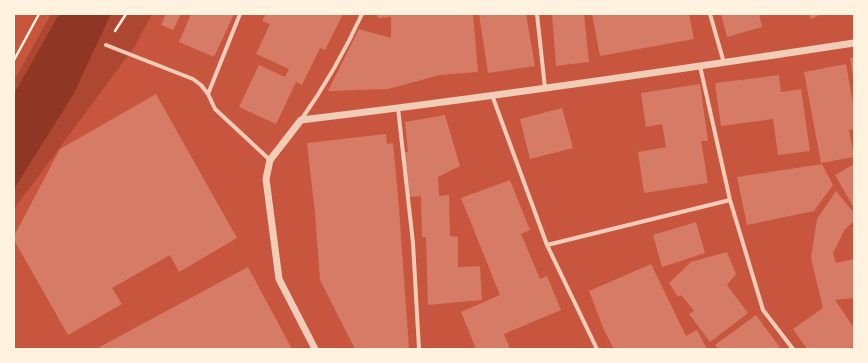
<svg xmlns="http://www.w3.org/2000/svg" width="868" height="363" font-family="'Source Sans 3',sans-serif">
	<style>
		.green { fill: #ae4732 }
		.water { fill: #8f3625 }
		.building { fill: #d67c66 }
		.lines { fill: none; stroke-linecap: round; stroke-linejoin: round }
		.path { stroke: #fff3e0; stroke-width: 2.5 }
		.minor { stroke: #f1ccb7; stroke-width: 4 }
		.tertiary { stroke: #f1ccb7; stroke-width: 7 }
	</style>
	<rect width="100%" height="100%" fill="#c8553d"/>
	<!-- green -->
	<path class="green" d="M51,14H152L135,46L14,209V81Z"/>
	<!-- water -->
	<path class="water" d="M59,14H111L73,95L14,189V94Z"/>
	<!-- building -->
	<path class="building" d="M166,14H181L173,30L161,25Z
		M191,14H234L214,57L179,42Z
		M266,14H343L325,50L320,48L302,85L296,82L276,124L239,107L259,65L285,77L289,69L256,54L270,24L262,21Z
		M377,14H473L478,72L440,75L388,89L328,91L359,29L391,38V17L378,18Z
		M479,14H526L535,66L488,73Z
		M552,14H584L589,62L556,66Z
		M592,14H689L694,39L600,56Z
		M721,14H759L762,27L727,37Z
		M809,14H822L811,19Z
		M854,57V77H853L850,58Z
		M846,64L854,109V129L849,130L854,157L821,163L804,72Z
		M779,75L781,92L801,89L810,151L778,155L773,119L721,126L715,83Z
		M700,84L708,141H701L708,183L644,193L638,152L666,147L662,124L646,127L641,93Z
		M156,94L237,238L179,272L170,255L112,288L122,304L68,335L14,240V236L60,149Z
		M562,108L573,148L530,159L520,119Z
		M445,115L460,166L438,177L439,196L449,195L450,236L458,237V267L480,266L482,300L428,305L426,237H422L421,196L409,197L404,152H408L405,122Z
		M386,134L387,144L393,143L399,208L409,349H355L320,280L315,213L307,143Z
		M822,164L833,185L814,211L747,225L737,177Z
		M854,164V208L835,175Z
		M510,180L530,230L521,234L540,279L547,276L561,310L504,334L510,349H476L461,312L500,295L461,198Z
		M836,191L854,213V221L845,229L833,253L836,263L854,259V298L835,300L854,328V346L852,347L853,349H807L793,329L823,308L811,258L817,219Z
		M696,222L705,253L662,267L653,235Z
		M727,252L736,274L727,285L748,313L710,342L689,314L694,311L681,295L678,297L669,283L691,262Z
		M651,264L686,336L697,330L707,349H614L604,330L589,291Z
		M248,267L292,349H96Z
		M756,315L781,349H718L715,345Z"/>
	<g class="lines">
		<!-- path -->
		<path class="path" d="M115,31L126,14
			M14,60L39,14"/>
		<!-- minor -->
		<path class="minor" d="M537,14L545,88
			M710,14L724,63
			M106,45L193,79L201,85L208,94L215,109L270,160
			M700,66L730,200L763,310L793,349
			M208,94L240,14
			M492,95L547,245L597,349
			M398,108L413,243L419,349
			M301,120C325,86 345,51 362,14
			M547,245L730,200"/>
		<!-- tertiary -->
		<path class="tertiary" d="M315,349L279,279L266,179L270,160L301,120C486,98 670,71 854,43"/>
	</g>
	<!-- border -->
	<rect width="868" height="363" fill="none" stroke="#fff3e0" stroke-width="30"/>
</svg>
